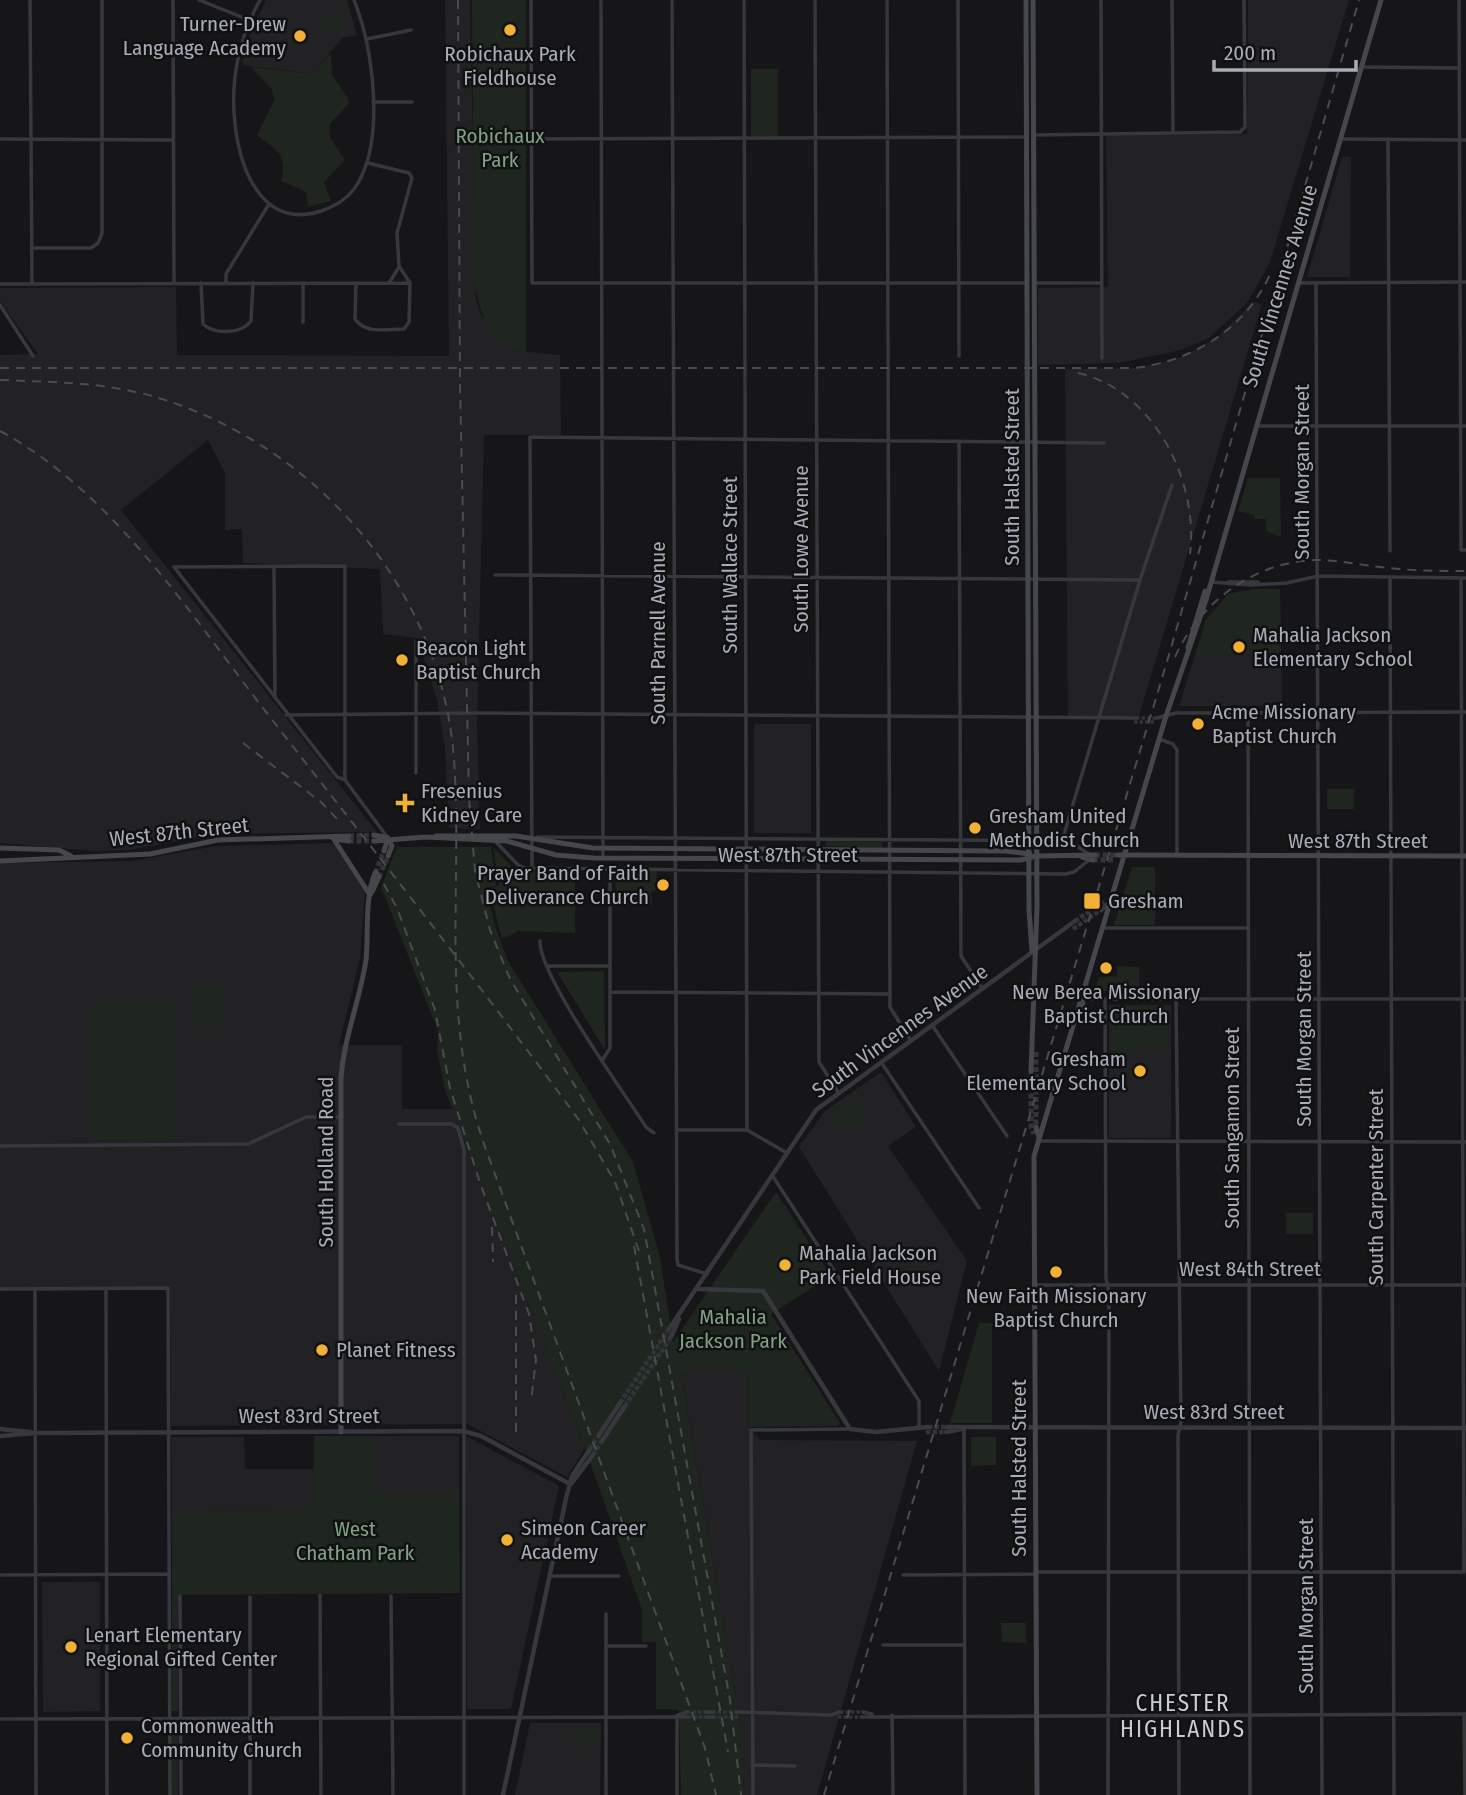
<svg xmlns="http://www.w3.org/2000/svg" width="1466" height="1795" font-family="'Fira Sans Condensed',sans-serif">
	<style>
		.built { fill: #222225 }
		.green { fill: #1e261f }
		.lines { fill: none; stroke-linecap: round; stroke-linejoin: round }
		.minor-tunnel { stroke: #333438; stroke-width: 3.5; stroke-dasharray: 3.5 2; stroke-linecap: butt }
		.tertiary-tunnel { stroke: #333438; stroke-width: 4.5; stroke-dasharray: 4.5 2; stroke-linecap: butt }
		.secondary-tunnel { stroke: #333438; stroke-width: 5; stroke-dasharray: 5 2.5; stroke-linecap: butt }
		.minor { stroke: #37383d; stroke-width: 3.5 }
		.tertiary { stroke: #37383d; stroke-width: 4.5 }
		.secondary { stroke: #45474d; stroke-width: 5 }
		.rail { stroke: #4a4c52; stroke-width: 2; stroke-dasharray: 9 7; stroke-linecap: butt }
		.poi-dot { fill: #f2b134; stroke: #111113; stroke-width: 2.5 }
		.labels { text-anchor: middle; dominant-baseline: central; stroke-width: 5; stroke-linejoin: round; paint-order: stroke }
		.poi-label { font-size: 21px; fill: #a8adb8; stroke: #111113; text-anchor: start }
		.park-label { font-size: 21px; fill: #7fa381; stroke: #111113 }
		.street-label { font-size: 21px; fill: #a8adb8; stroke: #111113 }
		.neighbourhood-label { font-size: 23px; letter-spacing: 2px; fill: #c9ccd4; stroke: #111113 }
	</style>
	<rect width="100%" height="100%" fill="#161618"/>
	<!-- built -->
	<path class="built" d="M266,0H347L357,35L342,38L313,74L242,65L250,35Z
		M445,0H470L476,300L481,314L499,338L518,351L560,355L561,435H484L477,722L480,829L449,828L445,749L437,700L417,638L383,634L380,569L243,563L242,529L225,530V473L208,440L121,510L377,832L219,834L128,850L95,851L0,843V355L38,354L0,301V288L176,287L177,355L449,356Z
		M1248,0H1349L1269,265L1247,303L1209,338L1181,350L1119,363L1038,365V288L1108,287L1106,135L1247,134Z
		M1342,157H1351L1350,277H1307Z
		M1253,302L1262,304L1139,716H1068L1065,369L1137,368L1182,357L1216,338Z
		M1255,589H1280L1282,706H1179L1206,620L1228,594Z
		M754,724H811V833H754Z
		M333,843L365,891L360,959L339,1045H402V1109H453L585,1448L567,1477L467,1424L171,1426L170,1290L0,1291V863L132,861L216,846Z
		M1109,1005H1171V1138H1109Z
		M881,1072L916,1127L888,1146L967,1261L939,1371L799,1147L825,1111Z
		M681,1371H748L749,1427L760,1440L917,1441L817,1795H744L741,1728Z
		M372,1436H459V1493H372Z
		M466,1436L559,1486L511,1709H467Z
		M171,1437H244L245,1469H314L313,1510L172,1511Z
		M42,1582H100V1711L43,1712Z
		M530,1723H601L600,1795H515Z"/>
	<!-- green -->
	<path class="green" d="M472,0H526V353C488,345 476,306 474,273Z
		M342,9L349,25L326,35L319,19Z
		M331,53L332,75L348,98L349,103L330,124V138L345,160L324,182L331,201L308,207L306,192L281,181C288,154 277,151 257,135L275,99L271,88L251,67L313,74Z
		M751,69H778V136H751Z
		M1248,478H1280L1281,537L1266,531V519H1255L1254,515L1238,511Z
		M1255,589H1280L1281,654H1195L1206,620L1228,594Z
		M1327,789H1354V809H1327Z
		M826,841L882,842V848L826,846Z
		M397,847H491L496,885L487,889L494,923L508,961L633,1162L660,1257L673,1342L776,1192L831,1276L771,1314L840,1423L837,1426L749,1427L748,1371L681,1372L741,1728L744,1795H681L679,1710L656,1709V1642H642V1610L585,1448L445,1090L437,1050L438,1031L381,887Z
		M493,847L515,870L575,872V933L519,931L502,939L489,889L499,885Z
		M1132,867H1155V925H1114Z
		M657,871L656,890L651,892L652,905H615L616,872Z
		M1117,966L1139,967V992L1094,991L1099,977L1117,976Z
		M604,971L605,1050L557,972Z
		M193,986L221,988L225,993V1027H192Z
		M177,1003V1140L91,1141L89,1010L95,1004Z
		M1112,1006L1169,1007L1168,1051L1112,1052Z
		M852,1097L867,1119L842,1134L829,1114Z
		M1286,1213H1313V1234H1286Z
		M979,1323H992V1423H950Z
		M314,1436H372V1493H459L460,1593L178,1595V1711H172V1511L313,1510Z
		M971,1437H996V1465L971,1466Z
		M1001,1623H1026V1643L1002,1642Z
		M179,1725L178,1795H172V1726Z
		M574,1728H597V1747H574Z"/>
	<g class="lines">
		<!-- minor-tunnel -->
		<path class="minor-tunnel" d="M1136,718H1157
			M1134,722H1156
			M687,1712H705
			M712,1712H737
			M840,1712H863
			M688,1717H706
			M713,1717H738
			M838,1717H861"/>
		<!-- tertiary-tunnel -->
		<path class="tertiary-tunnel" d="M1075,921L1104,902
			M1073,929L1101,910
			M620,1403L669,1329
			M625,1406L671,1337
			M928,1427H947
			M926,1432H946
			M590,1449L599,1435
			M593,1455L602,1441"/>
		<!-- secondary-tunnel -->
		<path class="secondary-tunnel" d="M349,836L374,835
			M349,841H374
			M1095,855H1117
			M1093,860H1115
			M375,873L384,851
			M379,877L388,856
			M1036,1052V1127
			M1031,1071V1127L1034,1134"/>
		<!-- minor -->
		<path class="minor" d="M30,0L32,284
			M173,0L174,283
			M199,0L249,20
			M260,0C239,37 230,81 235,124C240,169 262,230 321,211C336,206 350,197 358,183C385,137 373,48 354,0
			M531,0L532,283H1027
			M601,0L603,858
			M672,0L677,1259L678,1265L707,1274
			M744,0L747,1130
			M815,0L819,1062L838,1092
			M887,0L890,1007L911,1041
			M958,0L959,356
			M1101,0L1102,358
			M1172,0L1173,133
			M1459,0L1461,550H1466
			M367,39L411,30
			M1361,67L1459,68
			M373,102H412
			M1034,135L1240,132L1245,127L1244,0
			M0,139L173,140
			M531,139L1027,137
			M1340,139L1466,140
			M1388,139L1390,551
			M31,248H91L98,243L102,233V0
			M201,283L203,324C215,335 241,334 251,321L253,283
			M226,283V274L269,204
			M356,283L355,319C366,335 388,329 404,329L409,322L410,283L399,266L397,233L412,178L409,173L368,163
			M389,283L399,267
			M1035,283H1101
			M1300,283L1466,282
			M1316,283L1322,1795
			M0,284L410,283
			M0,305L33,356
			M303,322V283
			M1256,426H1466
			M959,441L961,956L982,988
			M174,567L345,566V780
			M174,567L337,777L345,780L388,838
			M274,567L275,698
			M495,575L1140,580
			M1390,578L1394,1795
			M1461,578L1464,1572
			M1211,582L1252,585L1287,583L1318,576L1466,578
			M1228,582H1258
			M1248,713L1250,1795
			M286,715L478,713L1136,718
			M1157,718L1176,713L1466,712
			M1159,739L1173,744L1177,750V855
			M416,773V641
			M537,837L1070,841L1090,855
			M1062,841L1140,580L1172,485
			M496,842L518,865L525,868L1066,874L1074,872L1089,860
			M532,868L530,437L1104,443
			M1103,928H1247
			M540,941C538,974 625,1094 646,1127L654,1133
			M547,966H610
			M610,992L890,994
			M1083,999H1466
			M1105,999L1106,1278L1109,1292L1108,1795
			M1176,999L1181,1422L1178,1435L1179,1795
			M932,1025L1007,1136
			M603,1059L610,1048V869
			M881,1062L979,1208
			M399,1124H452L458,1128L464,1150V1795
			M676,1130H747L787,1153
			M1039,1141L1466,1142
			M0,1146L248,1144L306,1117H341
			M772,1175L919,1401V1427
			M1034,1285H1466
			M0,1289L168,1288L170,1795
			M106,1289L107,1795
			M35,1290L36,1795
			M964,1429L965,1795
			M1035,1572H1464
			M0,1575L169,1574
			M903,1575L1035,1574
			M550,1576H619
			M320,1595L321,1795
			M180,1596L181,1795
			M391,1596L393,1795
			M606,1614V1795
			M883,1645H964
			M606,1646H646
			M705,1712H712
			M737,1712L831,1715L840,1712
			M863,1712L872,1714
			M1464,1714L1465,1795
			M677,1715V1795
			M679,1715L687,1712
			M892,1715L893,1795
			M706,1717H713
			M861,1717L1466,1714
			M0,1719L688,1717
			M752,1765L795,1766
			M250,1795V1597
			M753,1795L751,1430L850,1429"/>
		<!-- tertiary -->
		<path class="tertiary" d="M1101,910L1111,901
			M698,1289L763,1291L850,1429L876,1432L928,1427
			M669,1329L816,1110L1075,921
			M671,1337L679,1319
			M947,1427L1466,1428
			M0,1429L30,1432
			M946,1432L961,1429
			M599,1435L620,1403
			M0,1436L35,1433L463,1431L481,1436L570,1484
			M602,1441L625,1406
			M571,1484L593,1455
			M503,1795L567,1494L572,1476L590,1449"/>
		<!-- secondary -->
		<path class="secondary" d="M1026,0L1029,910L1032,951
			M1188,648L1205,591
			M374,835L388,838
			M436,836H516L593,848L1006,851L1030,854
			M426,837L507,841L556,855L594,858L1021,860L1036,856L1095,855
			M333,838L370,895
			M388,838L392,846L388,856
			M336,839L349,841
			M374,841L426,837
			M0,848L59,850L71,856
			M384,851L388,838
			M1117,855L1466,856
			M1082,857L1093,860
			M0,861L150,854L218,840L349,836
			M372,892L379,877
			M1077,1015L1083,1005L1082,999
			M1031,1071L1037,907L1033,0
			M1036,1127L1039,1138
			M341,1432V1078C344,1037 360,1000 366,960C369,931 364,901 375,873
			M1037,1795L1034,1156L1166,716L1206,600L1381,0"/>
		<!-- rail -->
		<path class="rail" d="M458,0L460,384L469,798L475,871L490,930L510,979L610,1144L644,1229L730,1700L741,1795
			M0,368H1134C1195,361 1248,327 1272,270
			M1078,373C1154,390 1199,482 1190,554
			M0,380C51,382 102,382 152,396C315,443 441,588 454,759C463,893 439,1016 485,1147L705,1748L716,1795
			M0,431C116,494 193,619 273,721C376,853 480,985 579,1120L615,1182L640,1254
			M1175,657C1200,602 1254,562 1315,560C1340,560 1365,566 1390,568C1415,571 1441,571 1466,571
			M243,743L321,802L338,820
			M376,870L397,908L435,1010L450,1088L480,1183L529,1314L536,1360L531,1401
			M492,1227L493,1262
			M634,1246L728,1752
			M516,1295V1435
			M824,1795L1166,665L1359,0"/>
	</g>
	<!-- markers -->
	<g class="poi-dot">
		<circle cx="510" cy="30" r="7"/>
		<circle cx="300" cy="36" r="7"/>
		<circle cx="1239" cy="647" r="7"/>
		<circle cx="402" cy="660" r="7"/>
		<circle cx="1198" cy="724" r="7"/>
		<path d="M401.5 792.5h7v7h7v7h-7v7h-7v-7h-7v-7h7z"/>
		<circle cx="975" cy="828" r="7"/>
		<circle cx="663" cy="885" r="7"/>
		<rect x="1083" y="892" width="18" height="18" rx="3.5"/>
		<circle cx="1106" cy="968" r="7"/>
		<circle cx="1140" cy="1071" r="7"/>
		<circle cx="785" cy="1265" r="7"/>
		<circle cx="1056" cy="1272" r="7"/>
		<circle cx="322" cy="1350" r="7"/>
		<circle cx="507" cy="1540" r="7"/>
		<circle cx="71" cy="1647" r="7"/>
		<circle cx="127" cy="1738" r="7"/>
	</g>
	<g class="labels">
		<!-- poi labels -->
		<g class="poi-label">
			<text x="286" y="24" text-anchor="end">Turner-Drew<tspan x="286" dy="24">Language Academy</tspan></text>
			<text x="510" y="54" text-anchor="middle">Robichaux Park<tspan x="510" dy="24">Fieldhouse</tspan></text>
			<text x="1253" y="635">Mahalia Jackson<tspan x="1253" dy="24">Elementary School</tspan></text>
			<text x="416" y="648">Beacon Light<tspan x="416" dy="24">Baptist Church</tspan></text>
			<text x="1212" y="712">Acme Missionary<tspan x="1212" dy="24">Baptist Church</tspan></text>
			<text x="421" y="791">Fresenius<tspan x="421" dy="24">Kidney Care</tspan></text>
			<text x="989" y="816">Gresham United<tspan x="989" dy="24">Methodist Church</tspan></text>
			<text x="649" y="873" text-anchor="end">Prayer Band of Faith<tspan x="649" dy="24">Deliverance Church</tspan></text>
			<text x="1108" y="901">Gresham</text>
			<text x="1106" y="992" text-anchor="middle">New Berea Missionary<tspan x="1106" dy="24">Baptist Church</tspan></text>
			<text x="1126" y="1059" text-anchor="end">Gresham<tspan x="1126" dy="24">Elementary School</tspan></text>
			<text x="799" y="1253">Mahalia Jackson<tspan x="799" dy="24">Park Field House</tspan></text>
			<text x="1056" y="1296" text-anchor="middle">New Faith Missionary<tspan x="1056" dy="24">Baptist Church</tspan></text>
			<text x="336" y="1350">Planet Fitness</text>
			<text x="521" y="1528">Simeon Career<tspan x="521" dy="24">Academy</tspan></text>
			<text x="85" y="1635">Lenart Elementary<tspan x="85" dy="24">Regional Gifted Center</tspan></text>
			<text x="141" y="1726">Commonwealth<tspan x="141" dy="24">Community Church</tspan></text>
		</g>
		<!-- park labels -->
		<g class="park-label">
			<text x="500" y="136">Robichaux<tspan x="500" dy="24">Park</tspan></text>
			<text x="733" y="1317">Mahalia<tspan x="733" dy="24">Jackson Park</tspan></text>
			<text x="355" y="1529">West<tspan x="355" dy="24">Chatham Park</tspan></text>
		</g>
		<!-- street labels -->
		<g class="street-label">
			<text transform="translate(1280 286) rotate(-73)">South Vincennes Avenue</text>
			<text transform="translate(1302 472) rotate(-90)">South Morgan Street</text>
			<text transform="translate(1012 477) rotate(-90)">South Halsted Street</text>
			<text transform="translate(801 549) rotate(-90)">South Lowe Avenue</text>
			<text transform="translate(730 565) rotate(-90)">South Wallace Street</text>
			<text transform="translate(658 633) rotate(-90)">South Parnell Avenue</text>
			<text transform="translate(179 832) rotate(-6)">West 87th Street</text>
			<text x="1358" y="841">West 87th Street</text>
			<text x="788" y="855">West 87th Street</text>
			<text transform="translate(900 1031) rotate(-36)">South Vincennes Avenue</text>
			<text transform="translate(1304 1039) rotate(-90)">South Morgan Street</text>
			<text transform="translate(1232 1128) rotate(-90)">South Sangamon Street</text>
			<text transform="translate(326 1162) rotate(-90)">South Holland Road</text>
			<text transform="translate(1376 1187) rotate(-90)">South Carpenter Street</text>
			<text x="1250" y="1269">West 84th Street</text>
			<text x="1214" y="1412">West 83rd Street</text>
			<text x="309" y="1416">West 83rd Street</text>
			<text transform="translate(1019 1468) rotate(-90)">South Halsted Street</text>
			<text transform="translate(1306 1606) rotate(-90)">South Morgan Street</text>
		</g>
		<!-- neighbourhood labels -->
		<g class="neighbourhood-label">
			<text x="1183" y="1703">CHESTER<tspan x="1183" dy="26">HIGHLANDS</tspan></text>
		</g>
	</g>
	<!-- scale -->
	<path d="M1214 60v10h142v-10" fill="none" stroke="#a8adb8" stroke-width="3.5"/>
	<text x="1224" y="60" font-size="21" fill="#a8adb8" stroke="#111113" stroke-width="5" paint-order="stroke">200 m</text>
</svg>
